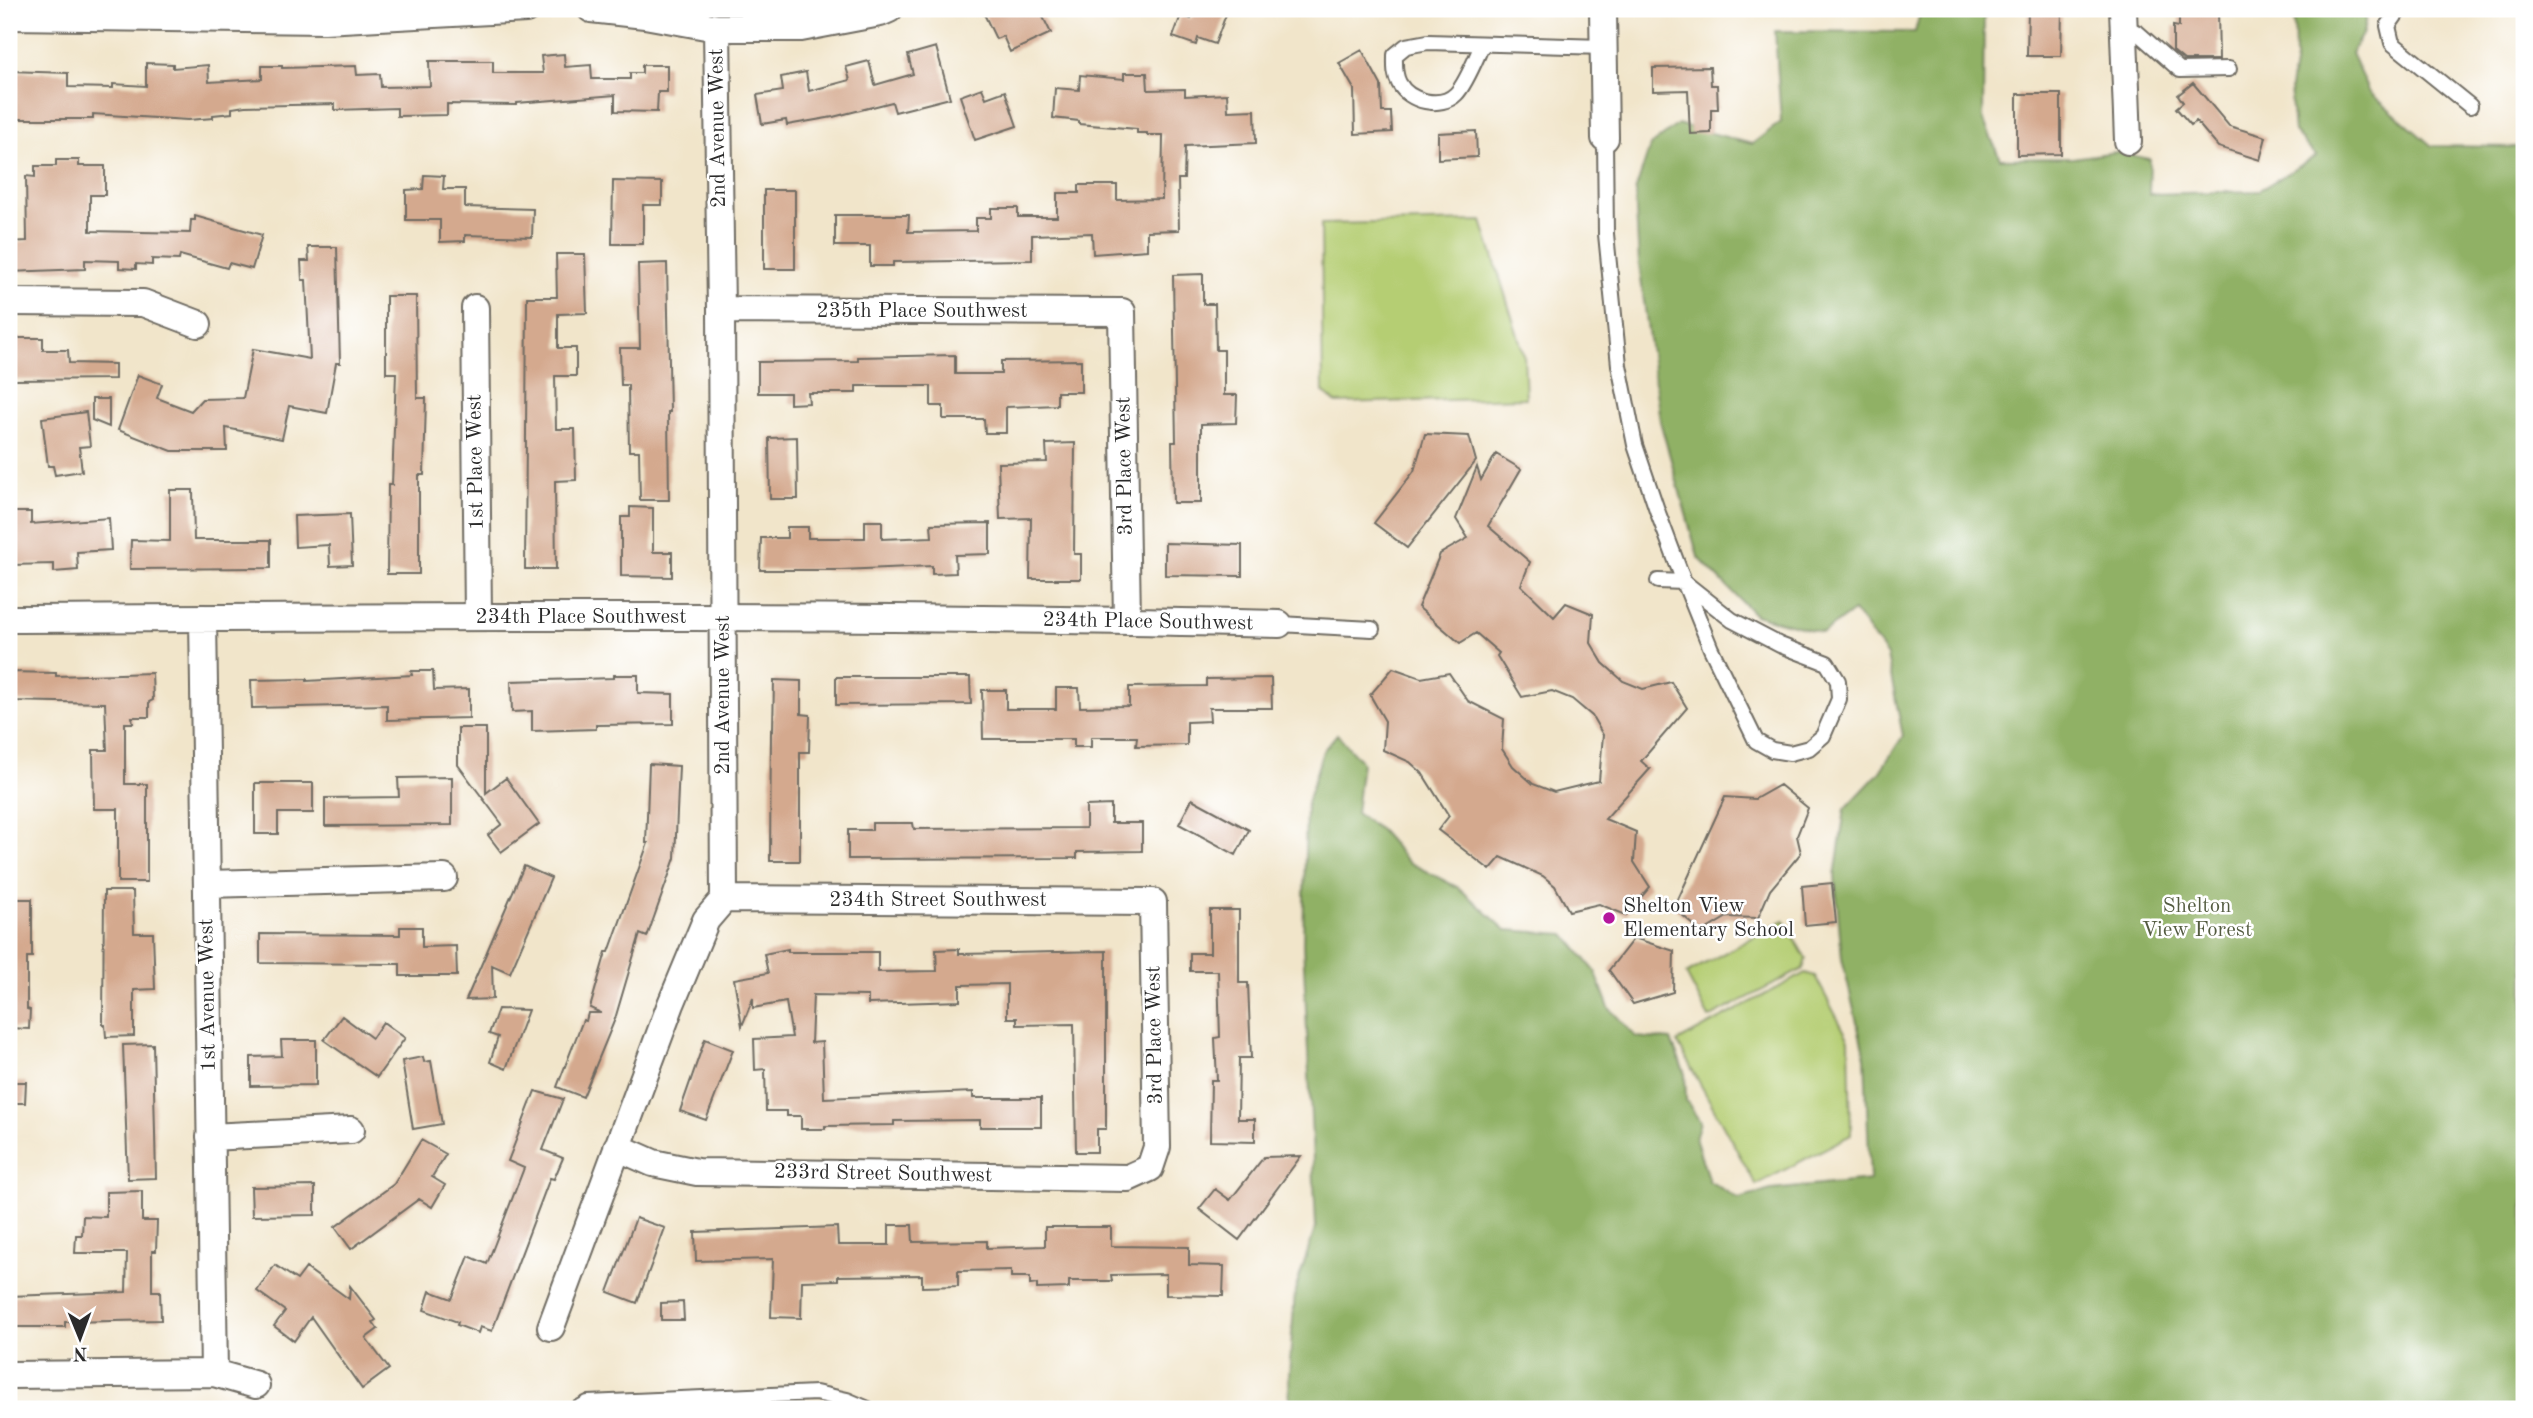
<svg xmlns="http://www.w3.org/2000/svg" width="2533" height="1418" font-family="'Old Standard TT',serif">
	<style>
		.green { fill: #b5ce73; stroke: #707c4f; stroke-width: 2 }
		.forest { fill: #90b165; stroke: #5e6e48; stroke-width: 2 }
		.building { fill: #d4a98e }
		.lines { fill: none; stroke-linecap: round; stroke-linejoin: round }
		.service-casing { stroke: #706c63; stroke-width: 18 }
		.minor-casing { stroke: #706c63; stroke-width: 30 }
		.service { stroke: #fff; stroke-width: 14 }
		.minor { stroke: #fff; stroke-width: 26 }
		.poi-dot { fill: #b5179e; stroke: #fff; stroke-width: 2.5 }
		.labels { text-anchor: middle; dominant-baseline: central; stroke-width: 5; stroke-linejoin: round; paint-order: stroke }
		.street-label { font-size: 21px; fill: #2b2b2b; stroke: #fff }
		.poi-label { font-size: 21px; fill: #2b2b2b; stroke: #fff; text-anchor: start }
		.park-label { font-size: 21px; fill: #545c41; stroke: #fff }
	</style>
	<rect width="100%" height="100%" fill="#fff"/>
	<filter id="ink" filterUnits="userSpaceOnUse"><feTurbulence type="fractalNoise" baseFrequency=".0143" numOctaves="2"/><feDisplacementMap in="SourceGraphic" scale="14" xChannelSelector="R" yChannelSelector="G"/><feConvolveMatrix kernelMatrix="1 2 1 2 8 2 1 2 1" color-interpolation-filters="sRGB"/></filter>
	<filter id="wash" filterUnits="userSpaceOnUse"><feTurbulence type="fractalNoise" baseFrequency=".00686" numOctaves="4" result="noise"/><feDisplacementMap in="SourceGraphic" scale="28" xChannelSelector="R" yChannelSelector="G"/><feGaussianBlur stdDeviation="1.57" result="paint"/><feColorMatrix in="noise" values="0 0 0 0 0 0 0 0 0 0 0 0 0 0 0 0 0 1.4 0 .05"/><feComposite in="paint" operator="in"/></filter>
	<g filter="url(#wash)">
		<rect width="100%" height="100%" fill="#f1e5ca"/>
		<!-- green -->
		<path class="green" d="M1482,221L1524,355L1526,398L1336,403L1323,392L1321,224Z
			M1784,920L1806,959L1803,969L1709,1018L1686,974Z
			M1805,973L1815,976L1849,1040L1851,1135L1756,1185L1677,1042Z"/>
		<!-- forest -->
		<path class="forest" d="M1921,9H1984L1983,119L2000,159L2073,158L2116,152L2150,159L2149,194L2258,191L2316,156L2294,132L2290,88L2295,59L2294,9H2368L2363,33L2351,53L2368,91L2432,146L2524,147V1409H1290L1289,1375L1295,1291L1316,1226L1303,944L1306,806L1323,751L1337,734L1362,762L1356,813L1380,830L1408,862L1459,888L1506,930L1565,934L1595,971L1609,1008L1636,1037L1671,1040L1685,1074L1686,1100L1700,1122L1695,1138L1709,1181L1739,1199L1771,1190L1870,1180L1865,1057L1842,959L1835,876L1845,809L1879,773L1903,736L1887,656L1854,611L1823,633L1755,615L1698,557L1660,421L1639,264L1635,192L1650,146L1678,124L1752,144L1781,122L1775,31L1915,32Z"/>
		<g id="blocks">
			<!-- building -->
			<path class="building" d="M995,9H1039L1051,33L1010,52L1003,36L996,39L984,14Z
				M1195,9H1228L1215,44L1198,38L1196,45L1173,37L1181,15L1191,19Z
				M2028,9H2062L2061,56H2027Z
				M2179,9H2218L2219,60H2184L2173,51V26L2179,27Z
				M936,47L950,98L895,112L892,102L833,117L787,125L786,120L762,124L757,95L783,91L781,77L806,72L809,91L850,80L846,67L869,61L875,85L913,74L908,55Z
				M1362,50L1381,85L1382,112H1391L1392,132L1355,134L1354,89L1339,63Z
				M564,54L565,67L591,65L592,79H630V73H642V65H667V92H658L657,112L615,111V95L517,103V105L447,104V115L397,116V108L335,110V104L245,106L232,108V113L213,115V118L188,120L93,114V119H9V71L68,73V87L113,88V84L146,86V63L173,64V68L208,65L209,82L262,79V66H282V68L356,66L357,75L380,74L381,87L430,86L429,61H493V73H543L541,56Z
				M1710,67L1711,85H1717L1718,109H1711V133L1690,134L1688,90L1653,91V68Z
				M1124,73H1147L1148,90L1185,89V96L1227,94L1228,111L1255,110L1256,143L1185,146L1184,179H1178L1179,230L1147,231V250L1093,254L1092,233L1032,235V260L893,262V266H870V246H835V215H909L908,232L976,231V218H991V208H1018V217H1057V193H1079V185H1117V200L1162,199L1163,135H1147V133H1137V129L1079,124V121L1053,118L1055,88L1079,90L1080,75L1124,79Z
				M2193,83L2229,126L2266,137L2260,160L2218,147L2196,121L2191,125L2176,108L2183,102L2178,95Z
				M982,88L986,98L1005,91L1017,126L975,140L960,96Z
				M2017,94H2061V154L2017,155Z
				M1476,131L1477,157L1438,159V133Z
				M56,160H79V166H105V195H90V231L190,233L191,220H195V216L262,235L252,269L229,263L227,268L180,255L179,260L152,259V265L136,264V269L119,268V261L85,260V269L9,272V242L27,241L26,176L35,177V166H56Z
				M424,175L444,176L443,189H465V207L533,209L532,237L465,235V241L440,242V220H406V190L423,189Z
				M613,181L662,182V205H643V244H612Z
				M764,190H795V269H764Z
				M308,247H337L340,363H336L327,413L289,406L282,439L226,428L227,451H172L118,430L138,375L162,384L157,398L191,411L202,399L243,398L253,349L310,359L306,280H302L301,261H309Z
				M556,254H585L587,313L558,314V348H576V376H555L556,429H575L576,480L555,481L556,569H525L527,297H557Z
				M667,263L670,412H668L669,500H640L639,451H629L628,385H621L620,348H640L638,264Z
				M1203,274V304H1215L1216,350H1224V395H1237L1236,423L1201,424V503H1173L1172,442H1176L1173,275Z
				M386,296H416L417,398H426L424,475H419V574H387L388,485H392L396,373H386Z
				M14,338H43V350H68L69,363L115,364V379L14,380Z
				M955,355V374H1001V361L1081,360V392H1057V405L1006,407V433H985L984,419H943V406H931V386H856V393H808L809,403L790,404V393H758V362L858,361V357Z
				M92,399H109V427L92,420Z
				M86,412L90,446L79,447L82,471L55,475L53,466H48L42,418Z
				M1425,434L1469,436L1476,461L1407,548L1374,523L1414,471Z
				M797,437L798,499H770L769,438Z
				M1075,443L1074,554H1081V579H1030L1031,518L1000,519L998,463L1047,462L1046,444Z
				M1496,454L1521,469L1488,526L1530,562L1521,585L1554,617L1566,603L1593,614L1591,643L1603,663L1623,681L1643,689L1671,682L1687,708L1641,761L1650,769L1605,819L1636,832L1634,862L1650,887L1626,915L1599,904L1569,911L1555,886L1543,876L1501,857L1490,870L1438,830L1449,816L1422,773L1410,762L1383,750L1385,721L1370,695L1393,668L1421,678L1449,673L1468,701L1504,719L1502,749L1513,766L1533,784L1554,792L1599,781L1603,735L1592,716L1572,699L1552,691L1522,697L1497,656L1499,653L1476,633L1460,643L1418,607L1440,554L1468,538L1456,519L1477,467L1481,480Z
				M170,490H193L194,540H271V568L130,569L131,540L170,541Z
				M630,507L653,508V552H672V577L621,576V517H630Z
				M9,512H31V524L109,518L111,550L77,552L78,570L54,572V564L9,565Z
				M350,514L352,565L330,566L329,545L295,547L294,516Z
				M865,521H882V539L932,537L931,524L990,523V554L955,555L956,573L932,574V566L841,570H760L761,538H787V527H808V538H865Z
				M1165,543L1242,545V576L1165,575Z
				M411,671H433L434,690L469,689V718L387,720V705L252,708L251,680L307,679V681L412,675Z
				M9,672L56,673V676L152,673L153,700L149,702V717H132L133,723H125V784H147V882H118V809H94L93,750H107L105,703L9,701Z
				M614,675H638V693L673,694V724L596,725V729L532,731V711L512,712L511,681L614,678Z
				M836,677H970L971,704L836,705Z
				M1271,678L1272,708H1209L1210,721L1187,722V745L1136,746L1137,737H1091V747H1074V739H983L982,690H1006V709H1056V688H1079L1080,707L1129,706V687L1206,686V679Z
				M774,680L801,681V714L810,715L809,752H800V861H770L771,730L773,731Z
				M458,728H486V793L506,778L539,824L501,852L488,835L502,824L458,765Z
				M649,764L679,766L675,858L647,937L640,934L615,1019L583,1097L557,1087L583,1020L586,1021L588,1013H601L590,1008L606,952H609L648,843H646Z
				M452,777V825L325,826V798L399,797L398,778Z
				M255,783H313V813H278V834H255Z
				M1780,785L1808,808L1797,836L1801,853L1770,890L1758,918L1727,917L1702,932L1674,908L1725,797L1755,799Z
				M1192,799L1249,830L1236,855L1179,824Z
				M1111,805V823H1142V851L1077,852V858L848,859V830H872V823H913L914,829L1086,828V806Z
				M524,866L551,878L510,973L492,965L493,999L466,1000Z
				M1832,883L1836,922L1805,925L1802,886Z
				M104,891H133L134,933H153L155,989L134,990V1036L106,1037L105,1025H103Z
				M9,899H32V957H27V1009L30,1010L29,1029L9,1028Z
				M1210,910H1239V983H1248L1251,1058H1239L1238,1119H1255V1142L1210,1141L1211,1080H1217L1215,1038L1220,1037L1218,971H1190V953H1210Z
				M400,927H422V947L456,946L457,976H400V964L260,963V934L400,935Z
				M1634,938L1674,951L1673,992L1633,1004L1609,970Z
				M788,949V952H878V972L937,971L936,950L959,949V954L1106,951V1129H1097V1152H1076L1074,1024L1017,1025V1018H1007V984L960,985V1001L868,1004V996L813,995L811,1043L822,1042L824,1098L973,1092V1098H1041V1127H980V1120L894,1121V1125L825,1126V1129H801V1116H787V1111H766L765,1069L755,1070L754,1039L792,1037L786,1002L753,1008V998L742,1026L734,979L768,973L764,954Z
				M498,1009L528,1010L506,1069L490,1062L498,1037L489,1034Z
				M342,1016L372,1038L383,1022L405,1038L377,1077L324,1040Z
				M705,1039L733,1050L706,1120L680,1111Z
				M281,1040H316V1085L251,1086V1057L282,1056Z
				M153,1044L156,1178L128,1179L123,1045Z
				M423,1057L424,1062L431,1061L442,1124L413,1129L402,1061Z
				M9,1082H26L25,1103H9Z
				M535,1091L563,1099L543,1150L563,1158L554,1179L550,1178L492,1331L480,1327L478,1333L457,1325L458,1322L424,1310L430,1291L452,1299L469,1256L487,1264L524,1168L508,1161Z
				M421,1140L446,1154L432,1177L445,1185L432,1207L419,1199L351,1249L335,1227L394,1184Z
				M1301,1156L1239,1240L1199,1209L1215,1189L1230,1200L1264,1157Z
				M315,1186V1215L252,1216L251,1187Z
				M142,1191V1221H157L156,1251H152V1291H160L161,1320L65,1322V1327H9V1296L126,1292L127,1253H75L76,1235H82L83,1216L106,1217V1192Z
				M636,1218L665,1228L637,1303L608,1292Z
				M889,1225H912L913,1242L987,1241V1248L1045,1246V1227H1111V1246L1189,1247V1265L1224,1266L1223,1296L1166,1295V1274L1111,1275L1112,1281H1069V1288L1037,1289V1284L1030,1285V1277H1011V1270L958,1271V1286L922,1287V1275L838,1276V1280L802,1281L801,1318L771,1317L773,1259L696,1261L695,1232L837,1227L838,1245H889Z
				M275,1265L297,1280L306,1268L349,1299L350,1286L376,1320L373,1322L378,1329L366,1338L389,1369L362,1389L311,1317L294,1341L274,1326L285,1311L257,1291Z
				M683,1302L684,1320H661V1303Z"/>
		</g>
	</g>
	<g filter="url(#ink)">
		<use href="#blocks" fill-opacity="0" stroke="#706c63" stroke-width="2"/>
		<g class="lines">
			<!-- service casing -->
			<g class="service-casing">
				<path id="service" d="M2400,9L2388,26L2392,43L2470,106
					M2123,26L2138,33L2180,70L2229,69
					M1482,45C1476,58 1466,84 1456,94C1441,109 1409,102 1399,83C1394,74 1395,65 1395,55L1406,46L1428,42L1604,47
					M1605,138L1606,234L1619,365L1635,445L1658,513L1684,582L1711,649L1756,741L1772,750L1790,753L1809,748L1823,736L1839,699L1838,681L1827,663L1780,645L1732,620L1684,582L1658,581
					M1279,624L1372,629
					M577,1409L588,1403L816,1393L847,1400L868,1409"/>
			</g>
			<!-- minor casing -->
			<g class="minor-casing">
				<path id="minor" d="M591,9L645,15L717,28H801L880,13L889,9
					M1603,9L1605,138
					M2123,9L2128,141
					M9,16L324,20L526,9
					M9,302L143,303L198,324
					M475,308L478,617
					M721,310L1122,312L1127,620
					M203,618L214,1373
					M9,619C432,617 856,614 1279,624
					M207,884L444,878
					M210,1137L351,1130
					M617,1147L653,1163L697,1172L1128,1178L1150,1168L1157,1147L1153,902L724,899
					M551,1327L671,1004L706,920L724,899L721,310L717,28
					M9,1375L214,1373L256,1385"/>
			</g>
			<!-- service -->
			<use href="#service" class="service"/>
			<!-- minor -->
			<use href="#minor" class="minor"/>
		</g>
	</g>
	<!-- markers -->
	<circle class="poi-dot" cx="1609" cy="918" r="7"/>
	<g class="labels">
		<!-- street labels -->
		<g class="street-label">
			<text transform="translate(718 128) rotate(-91)">2nd Avenue West</text>
			<text x="922" y="311">235th Place Southwest</text>
			<text transform="translate(476 462) rotate(-91)">1st Place West</text>
			<text transform="translate(1125 466) rotate(-91)">3rd Place West</text>
			<text x="581" y="617">234th Place Southwest</text>
			<text transform="translate(1148 622) rotate(1)">234th Place Southwest</text>
			<text transform="translate(723 695) rotate(-90)">2nd Avenue West</text>
			<text x="938" y="900">234th Street Southwest</text>
			<text transform="translate(208 995) rotate(-91)">1st Avenue West</text>
			<text transform="translate(1155 1035) rotate(-91)">3rd Place West</text>
			<text transform="translate(883 1174) rotate(1)">233rd Street Southwest</text>
		</g>
		<!-- poi labels -->
		<g class="poi-label">
			<text x="1623" y="906">Shelton View<tspan x="1623" dy="24">Elementary School</tspan></text>
		</g>
		<!-- park labels -->
		<g class="park-label">
			<text x="2197" y="906">Shelton<tspan x="2197" dy="24">View Forest</tspan></text>
		</g>
	</g>
	<!-- margin -->
	<rect width="2533" height="1418" fill="none" stroke="#fff" stroke-width="35"/>
	<!-- north arrow -->
	<g transform="translate(80 1338) rotate(179)" stroke="#ffffff" stroke-width="5" paint-order="stroke">
	<path d="M0-5L12 26L0 18L-12 26Z" fill="#2b2b2b"/>
	<text y="-10" font-size="19" font-weight="bold" text-anchor="middle" fill="#2b2b2b">N</text>
	</g>
</svg>
